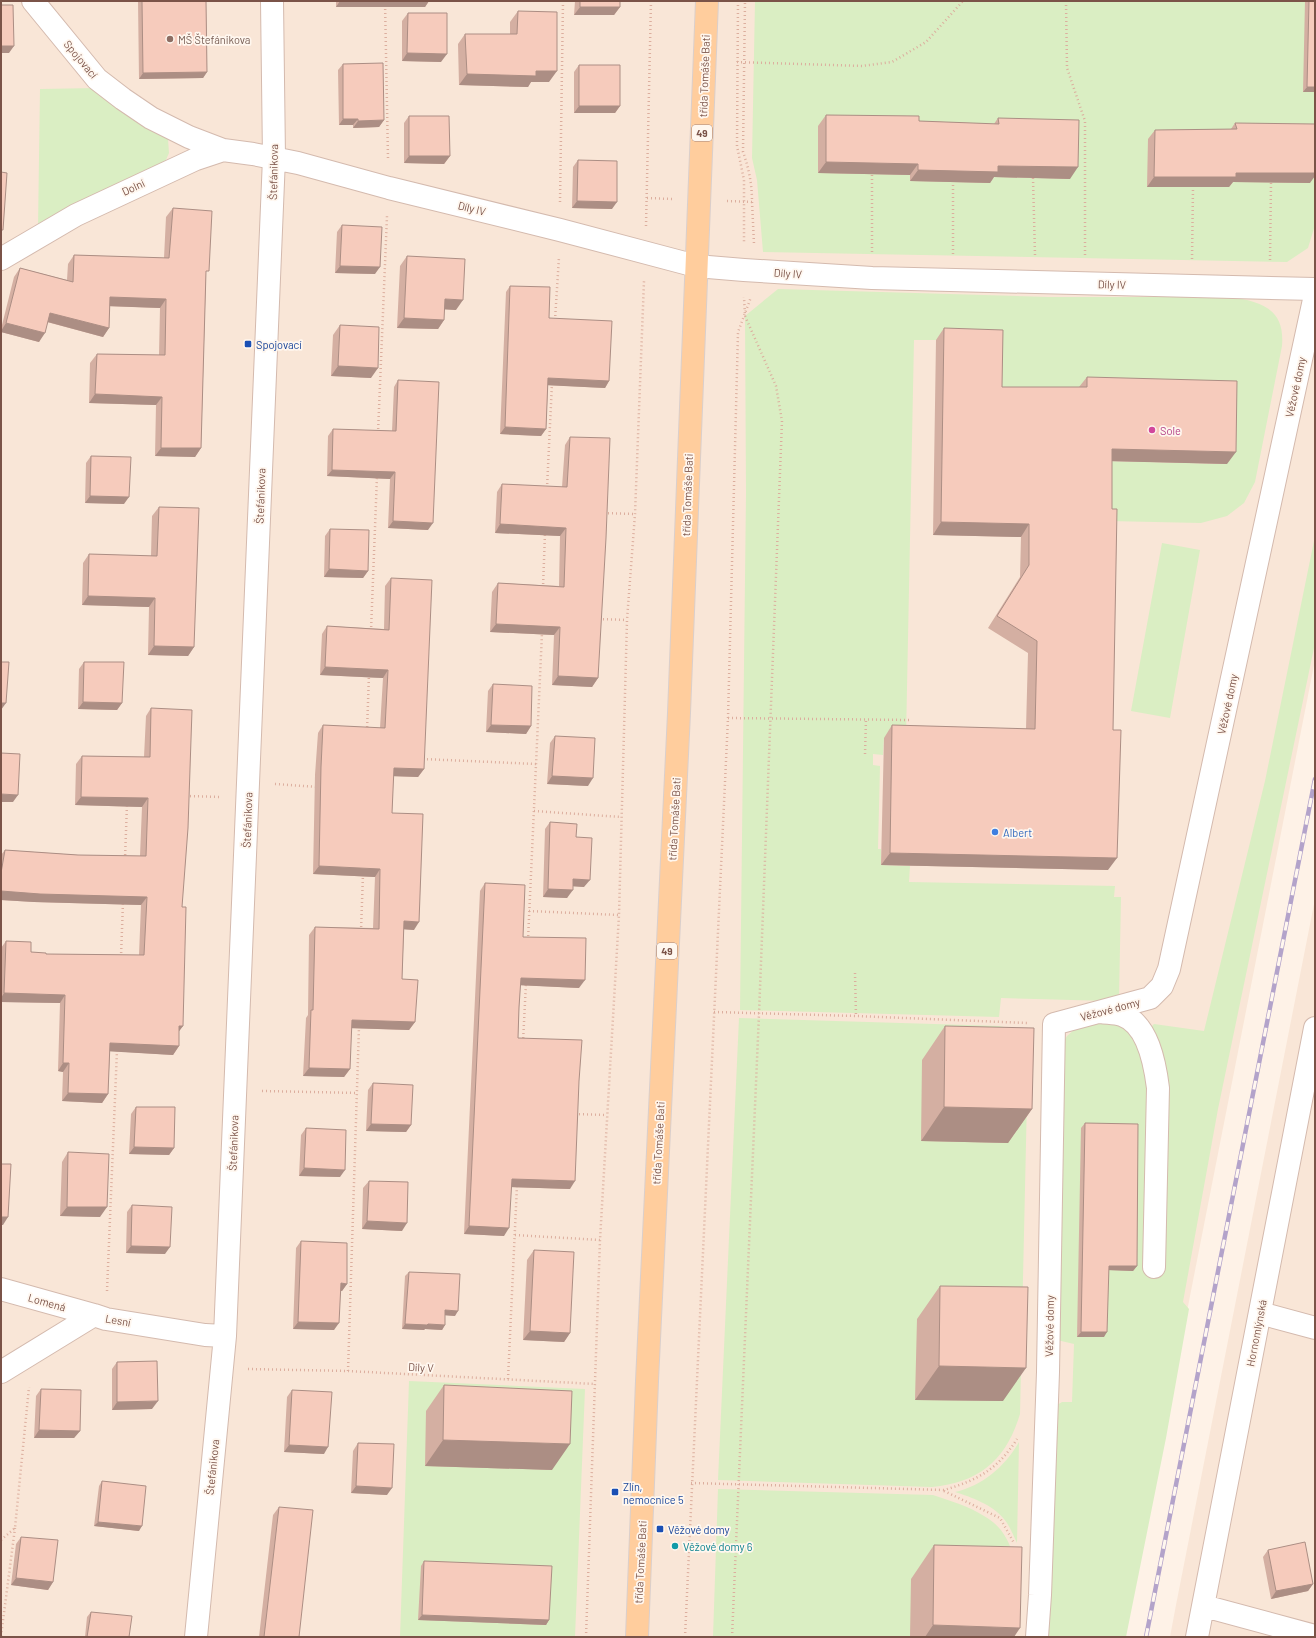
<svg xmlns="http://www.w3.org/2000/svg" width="1316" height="1638" font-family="Barlow,sans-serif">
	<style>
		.residential { fill: #f9e6d7 }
		.green { fill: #daeec3 }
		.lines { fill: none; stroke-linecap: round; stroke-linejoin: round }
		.minor-casing { stroke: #d4baae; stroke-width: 24 }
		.major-casing { stroke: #dacfcc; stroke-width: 24 }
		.path { stroke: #dcae9e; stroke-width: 2.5; stroke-dasharray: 1 3; stroke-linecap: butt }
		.minor { stroke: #fff; stroke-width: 22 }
		.major { stroke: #ffcd9d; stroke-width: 22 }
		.rail-casing { stroke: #b3a3ca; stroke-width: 4.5 }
		.rail { stroke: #fff7ef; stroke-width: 3; stroke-dasharray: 9; stroke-linecap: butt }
		.wall { fill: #d4afa2 }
		.shaded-wall { fill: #ac8e84 }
		.building { fill: #f6cbbc; stroke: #ac8e84 }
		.education-dot { fill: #8d6e63; stroke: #fff7ef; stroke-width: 1.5 }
		.transit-dot { fill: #1a4fb4; stroke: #fff7ef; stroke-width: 1.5 }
		.hotel-dot { fill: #d1479c; stroke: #fff7ef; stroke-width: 1.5 }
		.shop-dot { fill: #3f7fe0; stroke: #fff7ef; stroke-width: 1.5 }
		.culture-dot { fill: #0f9aa8; stroke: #fff7ef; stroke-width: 1.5 }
		.labels { text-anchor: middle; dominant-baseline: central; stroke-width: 3.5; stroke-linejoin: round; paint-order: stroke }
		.shield { fill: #fff7ef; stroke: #a3847a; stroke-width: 1 }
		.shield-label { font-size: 10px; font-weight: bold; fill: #7b5348 }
		.education-label { font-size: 11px; fill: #785e54; stroke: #fff7ef; text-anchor: start }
		.street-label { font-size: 11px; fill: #7b5348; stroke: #fff7ef }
		.transit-label { font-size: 11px; fill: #164399; stroke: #fff7ef; text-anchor: start }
		.hotel-label { font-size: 11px; fill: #b23c85; stroke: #fff7ef; text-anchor: start }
		.shop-label { font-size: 11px; fill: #366cbe; stroke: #fff7ef; text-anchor: start }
		.culture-label { font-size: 11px; fill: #0d838f; stroke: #fff7ef; text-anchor: start }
	</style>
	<rect width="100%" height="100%" fill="#fef2e7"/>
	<!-- residential -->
	<path class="residential" d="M1,1H1315V660L1123,1637H1Z
		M1315,899V1637H1170L1176,1605Z"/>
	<!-- green -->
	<path class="green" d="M755,1H1306L1304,92H1315V225L1308,248L1287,262L763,252L757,180L752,158Z
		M96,88L108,102L168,139L169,153L165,162L38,227L40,89Z
		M778,289L1049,297H1231C1262,302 1285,309 1282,346L1255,482L1244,503L1227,516L1201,523L1108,521L1103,461L1227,464L1127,391L1033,521L936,340H914L906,738H884L883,755L873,754V765L880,766L878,849H881V865L910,866L909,882L1115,886L1114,897H1121L1119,998L1110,1001L1001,998L999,1017L740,1010L746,493L745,316Z
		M1315,536V643L1218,1109L1183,1302L1189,1309L1166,1438L1126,1637H1044L1057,1405L1062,1402H1072L1074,1344L1057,1340L1062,1044L1067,1036L1075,1029L1091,1021L1150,1028L1154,1024L1204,1031L1265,781Z
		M1162,543L1200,550L1170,718L1131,711Z
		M739,1018L999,1026L1017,1030L1028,1053L1020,1414C1006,1460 980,1482 932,1487L718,1480Z
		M409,1381L585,1389L575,1637H400Z
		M1019,1442L1017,1543C1013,1535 1010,1526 1004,1519C993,1505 971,1497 955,1492C984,1485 1005,1466 1019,1442Z
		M718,1489L933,1495C951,1501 968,1506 984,1516C1026,1539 1016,1597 1015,1637H713Z"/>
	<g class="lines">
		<!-- minor casing -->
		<g class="minor-casing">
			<path id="minor" d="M33,1L97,79L123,99L151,118L189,137L223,150
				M1,259L76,215L196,159L223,150L253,154L298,163L389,188L560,230L696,266L744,270L872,278L1315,289
				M1101,1012C1108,1013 1116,1013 1122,1015C1148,1024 1155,1064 1158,1088L1154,1267
				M1,1289L94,1315
				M1260,1313L1315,1328
				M1,1372L94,1315L106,1319L205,1335L225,1336
				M1204,1606L1315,1636
				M196,1637L225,1336L274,158L272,1
				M1037,1637L1040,1595L1048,1372L1054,1024L1150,998L1162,986L1169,969L1315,295
				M1197,1637L1315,1028"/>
		</g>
		<!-- major casing -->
		<g class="major-casing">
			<path id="major" d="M637,1637L647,1381L679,713L707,1"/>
		</g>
		<!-- path -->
		<path class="path" d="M385,1L388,159
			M738,1L737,146L744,180V244
			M1066,1L1067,68L1085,121V257
			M737,62L862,66L892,62L926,42L963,1
			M872,175V252
			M1033,178L1035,255
			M647,198L672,199
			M727,201L752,202C752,184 749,169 743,152L745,1
			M560,202L563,1
			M752,202L754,244
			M646,226L651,1
			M953,254V182
			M1192,259L1193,187
			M1270,260L1271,183
			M555,320L559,257
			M378,433L387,216
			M547,488L552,383
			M604,513L635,514
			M543,588L545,533
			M599,619L627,620
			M371,631L377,476
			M728,718L911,720
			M367,731L369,674
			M865,754L866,719
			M423,759L536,764
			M275,784L318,787
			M186,796L221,797
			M534,811L621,817
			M125,859L127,804
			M529,911L619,915
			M361,931L363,874
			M528,940L542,633
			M121,957L123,902
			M855,973L856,1016
			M714,1012L856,1016L1027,1023
			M523,1042L526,983
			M262,1091L357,1093
			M575,1114L607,1115
			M515,1235L600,1240
			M107,1291L117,1050
			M248,1369L348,1371L595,1384
			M348,1371L359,1026
			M508,1379L517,1185
			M691,1483L944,1490C978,1480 998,1469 1017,1439
			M944,1491L1000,1518L1014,1543
			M1,1540L15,1528L29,1387
			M1,1636L15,1528
			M586,1637L600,1240L619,915L627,620L635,514L644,281
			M685,1637L728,718L738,332L751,297
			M732,1637L759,1014L782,421L776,386L745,316L744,297"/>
		<!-- minor -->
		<use href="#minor" class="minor"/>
		<!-- major -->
		<use href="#major" class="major"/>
		<!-- rail casing -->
		<g class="rail-casing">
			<path id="rail" d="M1146,1637L1315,779"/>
		</g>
		<!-- rail -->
		<use href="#rail" class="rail"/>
	</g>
	<!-- wall -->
	<path class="wall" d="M138,1H206L207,72L203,78L139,79Z
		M336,1H429L425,7H336Z
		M575,1H620V7L614,15H574Z
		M1305,1H1315V92H1303Z
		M518,11L549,82H531L528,87L459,85L458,44L465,34H510V22Z
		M408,13L441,62L402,61V21Z
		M343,64L384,120L379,127L353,128V125H339L338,70Z
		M579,65L620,106L615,113H574V72Z
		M826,115L919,121L994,124L998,118L1070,179L994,177L990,183L910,181V175L818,173V126Z
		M409,116L450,156L444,164L404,163V123Z
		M1235,123L1310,183L1233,182L1229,187H1147L1148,139L1155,130L1231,129Z
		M578,160L612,209L572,208L573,167Z
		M173,208L206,275L201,448L195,457L155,456L156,405L89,403L90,363L97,354L159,355L160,308L110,306L109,328L103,337L47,322L39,342L1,332V329L14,277L20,268L67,280L68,264L74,255L164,258L166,217Z
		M342,225L375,274L335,273L337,232Z
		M407,256L456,310L444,309V320L438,329L397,328L400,266Z
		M510,286L549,318L609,381L605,388L548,385L546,429L541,436L500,434L506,292Z
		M340,325L371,378L331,376L333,335Z
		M944,328L1002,387H1079L1087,377L1227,464L1112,461L1108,870L881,865L884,738L892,725L1026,729L1028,653L988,628L1020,577L1021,537L933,535L936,340Z
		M398,380L428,530L388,528L390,479L327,476L328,436L333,429L392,431L394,387Z
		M570,437L598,678L592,687L552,685L554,635L490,632L492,592L498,583L559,586L560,536L495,533L497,492L502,484L562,487L565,445Z
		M91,456L124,504L85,503L86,463Z
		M159,507L194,647L188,656L148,655L149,607L82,605L83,563L89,554L151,556L152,516Z
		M330,529L368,571L363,578L324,577L325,536Z
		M391,578L424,769L418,777L393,776L392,813L414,930L404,929L402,979L415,1022L409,1030L351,1028L350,1069L344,1077L303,1076L306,1018L308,1015L309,935L315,927L373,928L375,877L313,874L315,775L318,733L323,725L380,728L383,678L320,675L322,634L327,626L384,629L385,586Z
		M84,662L122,703L117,710L78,709L79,669Z
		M493,684L531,726L526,734L486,732L488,691Z
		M151,708L182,907L183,1026L179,1031V1046L173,1055L110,1051L108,1094L102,1103L62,1101L63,1072L58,1071L60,1003L1,1002V948L6,941L31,952L46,954L139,955L141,905L34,902L1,900V855L5,850L78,855L140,856L142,807L75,805L76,764L82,756L144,757L146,716Z
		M555,736L588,786L547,784L550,743Z
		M550,822L576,837L584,887L573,886L567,898L543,897L545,829Z
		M485,883L523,937L579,988L520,985L518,1038L570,1189L511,1187L504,1236L464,1234L480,891Z
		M945,1026L1032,1109L1008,1143L921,1141L922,1060Z
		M373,1083L411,1125L406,1132L366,1131L368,1090Z
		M136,1107L174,1148L169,1155L129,1154L131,1114Z
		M1085,1123L1137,1266L1133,1271L1109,1270L1104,1337H1077L1081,1128Z
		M306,1128L340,1177L299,1176L301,1135Z
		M68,1152L100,1217L60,1216L62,1162Z
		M369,1181L402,1231L362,1229L363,1188Z
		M132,1205L165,1254L126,1253L127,1212Z
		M301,1241L347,1284L342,1291H341L334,1330L293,1329L296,1248Z
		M534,1250L570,1333L564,1342L523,1340L527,1260Z
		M409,1272L455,1316L445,1315V1325L442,1330L425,1329L424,1330L402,1329L405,1276Z
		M940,1286L1003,1401L915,1400L917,1319Z
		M117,1362L152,1409L112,1410V1369Z
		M444,1385L552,1470L425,1466L426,1411Z
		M41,1389L80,1431L74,1438H34L36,1396Z
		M292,1390L324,1454L284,1452L287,1397Z
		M358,1443L387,1495L351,1493L353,1451Z
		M102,1481L139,1531L94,1526L99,1486Z
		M279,1507L299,1637H259L273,1515Z
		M21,1537L53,1582L48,1590L11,1585L16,1544Z
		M934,1545L1014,1637H910L911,1579Z
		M1268,1550L1313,1584L1308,1591L1271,1599L1263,1557Z
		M424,1561L549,1620L546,1625L418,1620L421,1566Z
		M91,1612L129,1637H85L87,1617Z"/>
	<!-- shaded-wall -->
	<path class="shaded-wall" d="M340,1H429L425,7H336Z
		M580,7H620L614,15H574Z
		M1,46H14L9,53H1Z
		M407,53L447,54L441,62L402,61Z
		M536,71H557L549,82H531L528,87L459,85L467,74Z
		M207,72L203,78L139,79L143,73Z
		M1307,87H1315V92H1303Z
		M579,106H620L615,113H574Z
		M343,119H358L353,125H339Z
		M384,120L379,127L353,128L358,121Z
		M409,156H450L444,164L404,163Z
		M826,162L918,164L910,175L818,173Z
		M998,166L1078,167L1070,179L994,177L990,183L910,181L918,170Z
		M1236,173H1315V176L1310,183L1233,182L1229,187H1147L1154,177Z
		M577,201L617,202L612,209L572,208Z
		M340,266L380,267L375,274L335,273Z
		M110,297L166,299L160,308L104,306Z
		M445,299L463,300L456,310L438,309Z
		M50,313L109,328L103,337L44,321Z
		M404,318L444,320L438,329L397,328Z
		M6,323L45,333L39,342L1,332V331Z
		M338,366L378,368L371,378L331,376Z
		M548,378L609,381L605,388L543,385Z
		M95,394L162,397L156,405L89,403Z
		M505,427L546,429L541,436L500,434Z
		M161,448H201L195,457L155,456Z
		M1112,449L1236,452L1227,464L1103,461Z
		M332,470L395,472L390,479L327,476Z
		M90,496L129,497L124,504L85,503Z
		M393,521L433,523L428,530L388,528Z
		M941,522L1029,524L1021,537L933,535Z
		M500,524L566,528L560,536L495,533Z
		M329,569L368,571L363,578L324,577Z
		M88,596L155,598L149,607L82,605Z
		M496,624L560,627L554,635L490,632Z
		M154,646L194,647L188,656L148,655Z
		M325,667L388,670L383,678L320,675Z
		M558,676L598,678L592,687L552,685Z
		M83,702L122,703L117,710L78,709Z
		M1,703H6L1,710Z
		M491,725L531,726L526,734L486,732Z
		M394,768L424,769L418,777L388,776Z
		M552,776L593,778L588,786L547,784Z
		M1,794L18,795L13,802H1Z
		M81,797L148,798L142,807L75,805Z
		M890,853L1117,858L1108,870L881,865Z
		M319,866L380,869L375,877L313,874Z
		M573,879L590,880L584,887L568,886Z
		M548,889L573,890L567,898L543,897Z
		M1,891L147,897L141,905L34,902L1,900Z
		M404,921L419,922L414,930L399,929Z
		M521,978L585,980L579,988L515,985Z
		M4,993L65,995L60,1003L1,1002V998Z
		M352,1020L415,1022L409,1030L346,1028Z
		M179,1026H183L177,1034Z
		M110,1043L179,1046L173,1055L104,1051Z
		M63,1063H69L63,1072L58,1071Z
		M309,1068L350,1069L344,1077L303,1076Z
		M68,1093L108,1094L102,1103L62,1101Z
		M944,1107L1032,1109L1008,1143L921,1141Z
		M371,1124L411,1125L406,1132L366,1131Z
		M134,1147L174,1148L169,1155L129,1154Z
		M304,1168L345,1170L340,1177L299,1176Z
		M512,1179L575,1181L570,1189L506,1187Z
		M67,1207H107L100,1217L60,1216Z
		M1,1217H8L3,1225H1Z
		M367,1221L407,1223L402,1231L362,1229Z
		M469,1226L509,1228L504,1236L464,1234Z
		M131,1246L170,1247L165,1254L126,1253Z
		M1109,1266H1137L1133,1271L1106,1270Z
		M341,1283L347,1284L342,1291L336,1290Z
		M445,1310L458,1311L455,1316L441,1315Z
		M298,1322L339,1323L334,1330L293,1329Z
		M405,1324H428L445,1325L442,1330L425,1329L424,1330L402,1329Z
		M530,1331L570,1333L564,1342L523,1340Z
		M1081,1332H1107L1104,1337H1077Z
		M939,1366L1026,1368L1003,1401L915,1400Z
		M158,1401L152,1409L112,1410L117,1402Z
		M39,1430L80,1431L74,1438H34Z
		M443,1440L570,1444L552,1470L425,1466Z
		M289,1445L328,1447L324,1454L284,1452Z
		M356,1486L392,1488L387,1495L351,1493Z
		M98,1522L142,1526L139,1531L94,1526Z
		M16,1578L53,1582L48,1590L11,1585Z
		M1313,1584L1308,1591L1271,1599L1276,1591Z
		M422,1615L549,1620L546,1625L418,1620Z
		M933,1625L1020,1628L1014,1637H925Z"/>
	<!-- building -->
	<path class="building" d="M142,1H206L207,72L143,73Z
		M580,1H620V7H580Z
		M1309,1H1315V87H1307Z
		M1,5H13L14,46H1Z
		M518,11L557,12V71H536V76L467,74L465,34H517Z
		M408,13H447V54L407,53Z
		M383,63L384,120L358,121V119H343V64Z
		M579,65H620V106H579Z
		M826,115L919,116V121L999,124L998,118L1079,120L1078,167L998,166V172L918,170V164L826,162Z
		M409,116H449L450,156H409Z
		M1235,123L1315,124V173H1236V177H1154L1155,130L1237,129Z
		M578,160L617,161V202L577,201Z
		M1,172L7,173L3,230H1Z
		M173,208L212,211L209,271H206L201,448H161L162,397L95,394L97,354L165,355L166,299L110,297L109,328L50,313L45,333L6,323L20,268L73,282L74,255L169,258Z
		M342,225L382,227L380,267L340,266Z
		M407,256L465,259L463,300L445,299L444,320L404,318Z
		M510,286L550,287L549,318L612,321L609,381L548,378L546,429L505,427Z
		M340,325L379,327L378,368L338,366Z
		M944,328L1003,330L1002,387H1087V377L1237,381L1236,452L1112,449V509H1117L1113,730H1121L1117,858L890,853L892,725L1035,729L1037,641L997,616L1029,565V524L941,522Z
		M398,380L439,382L433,523L393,521L395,472L332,470L333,429L396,431Z
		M570,437L610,438L606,538L598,678L558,676L560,627L496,624L498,583L564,587L566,528L500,524L502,484L567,487Z
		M91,456L131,457L129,497L90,496Z
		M159,507L199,508L194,647L154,646L155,598L88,596L89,554L157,556Z
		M330,529L369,530L368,571L329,569Z
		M391,578L432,580L424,769L394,768L392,813L423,814L419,922L404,921L402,979L418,980L415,1022L352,1020L350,1069L309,1068L311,1010H313L315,927L379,929L380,869L319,866L321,767L323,725L385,728L388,670L325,667L327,626L389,630Z
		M1,662H9L6,703H1Z
		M84,662H124L122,703L83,702Z
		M493,684L532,686L531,726L491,725Z
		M151,708L192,710L188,828L182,907H186L183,1026H179V1046L110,1043L108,1094L68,1093L69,1063H63L65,995L4,993L6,941L31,942V952L46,953V954L144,955L147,897L40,894L1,891V873L5,850L78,855L146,856L148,798L81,797L82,756L150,757Z
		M555,736L595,738L593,778L552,776Z
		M1,753L20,754L18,795L1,794Z
		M550,822L577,824L576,837L592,838L590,880L573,879V890L548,889Z
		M485,883L525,885L523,937L586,938L585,980L521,978L519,1007L518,1038L582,1040L579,1081L575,1181L512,1179L509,1228L469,1226Z
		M945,1026L1034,1028L1032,1109L944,1107Z
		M373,1083L413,1085L411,1125L371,1124Z
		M136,1107H175L174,1148L134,1147Z
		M1085,1123L1138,1124L1137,1266H1109L1107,1332H1081Z
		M306,1128L346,1130L345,1170L304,1168Z
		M68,1152L109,1154L107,1207H67Z
		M1,1164H11L8,1217H1Z
		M369,1181L408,1182L407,1223L367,1221Z
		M132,1205L172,1207L170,1247L131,1246Z
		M301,1241L347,1243V1284L341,1283L339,1323L298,1322Z
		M534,1250L574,1252L570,1333L530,1331Z
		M409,1272L460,1274L458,1311L445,1310V1325L428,1324L427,1325L405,1324Z
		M940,1286L1028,1287L1026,1368L939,1366Z
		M157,1361L158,1401L117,1402V1362Z
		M444,1385L572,1391L570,1444L443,1440Z
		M41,1389L81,1390L80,1431L39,1430Z
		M292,1390L332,1392L328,1447L289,1445Z
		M358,1443L394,1444L392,1488L356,1486Z
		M102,1481L146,1486L142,1526L98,1522Z
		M279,1507L313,1510L299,1637H264Z
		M21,1537L58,1540L53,1582L16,1578Z
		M1305,1542L1313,1584L1276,1591L1268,1550Z
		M934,1545L1022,1547L1020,1628L933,1625Z
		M424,1561L552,1566L549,1620L422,1615Z
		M91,1612L132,1616L129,1637H87Z"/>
	<!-- markers -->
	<circle class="education-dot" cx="170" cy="39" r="4"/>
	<g class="transit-dot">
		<rect x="244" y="340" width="8" height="8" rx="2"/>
		<rect x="611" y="1488" width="8" height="8" rx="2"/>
		<rect x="656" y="1525" width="8" height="8" rx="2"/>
	</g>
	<circle class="hotel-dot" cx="1152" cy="430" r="4"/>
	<circle class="shop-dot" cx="995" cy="832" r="4"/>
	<circle class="culture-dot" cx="675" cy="1546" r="4"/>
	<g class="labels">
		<!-- shield labels -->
		<g class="shield">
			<rect x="692" y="125" width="20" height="16" rx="3"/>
			<rect x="657" y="943" width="20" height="16" rx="3"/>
		</g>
		<g class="shield-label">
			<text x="702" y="133">49</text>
			<text x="667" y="951">49</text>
		</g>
		<!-- education labels -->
		<g class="education-label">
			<text x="178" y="39">MŠ Štefánikova</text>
		</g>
		<!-- street labels -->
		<g class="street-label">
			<text transform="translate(81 59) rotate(50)">Spojovací</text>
			<text transform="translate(704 76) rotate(-88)">třída Tomáše Bati</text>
			<text transform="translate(273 172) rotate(-89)">Štefánikova</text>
			<text transform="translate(133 187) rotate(-25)">Dolní</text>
			<text transform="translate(472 208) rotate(14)">Díly IV</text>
			<text transform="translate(788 273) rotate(4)">Díly IV</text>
			<text transform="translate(1112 284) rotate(1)">Díly IV</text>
			<text transform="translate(1295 387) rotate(-78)">Věžové domy</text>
			<text transform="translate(687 495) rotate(-88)">třída Tomáše Bati</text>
			<text transform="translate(260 496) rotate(-88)">Štefánikova</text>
			<text transform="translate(1227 704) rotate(-78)">Věžové domy</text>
			<text transform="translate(674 819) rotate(-87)">třída Tomáše Bati</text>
			<text transform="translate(247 820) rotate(-88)">Štefánikova</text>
			<text transform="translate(1110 1009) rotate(-15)">Věžové domy</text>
			<text transform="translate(233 1143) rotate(-88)">Štefánikova</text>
			<text transform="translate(658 1143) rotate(-87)">třída Tomáše Bati</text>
			<text transform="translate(47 1302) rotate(16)">Lomená</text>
			<text transform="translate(118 1320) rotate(10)">Lesní</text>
			<text transform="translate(1049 1326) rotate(-89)">Věžové domy</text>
			<text transform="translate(1256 1333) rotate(-79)">Hornomlýnská</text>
			<text transform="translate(421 1367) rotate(3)">Díly V</text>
			<text transform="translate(212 1467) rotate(-84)">Štefánikova</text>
			<text transform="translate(640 1562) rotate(-87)">třída Tomáše Bati</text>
		</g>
		<!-- transit labels -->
		<g class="transit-label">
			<text x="256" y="344">Spojovací</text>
			<text x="623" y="1486">Zlín,<tspan x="623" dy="13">nemocnice 5</tspan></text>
			<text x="668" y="1529">Věžové domy</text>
		</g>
		<!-- hotel labels -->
		<g class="hotel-label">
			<text x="1160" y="430">Sole</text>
		</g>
		<!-- shop labels -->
		<g class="shop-label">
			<text x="1003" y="832">Albert</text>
		</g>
		<!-- culture labels -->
		<g class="culture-label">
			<text x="683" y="1546">Věžové domy 6</text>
		</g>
	</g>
	<!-- border -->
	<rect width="1316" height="1638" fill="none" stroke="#7b5348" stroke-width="4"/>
</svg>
